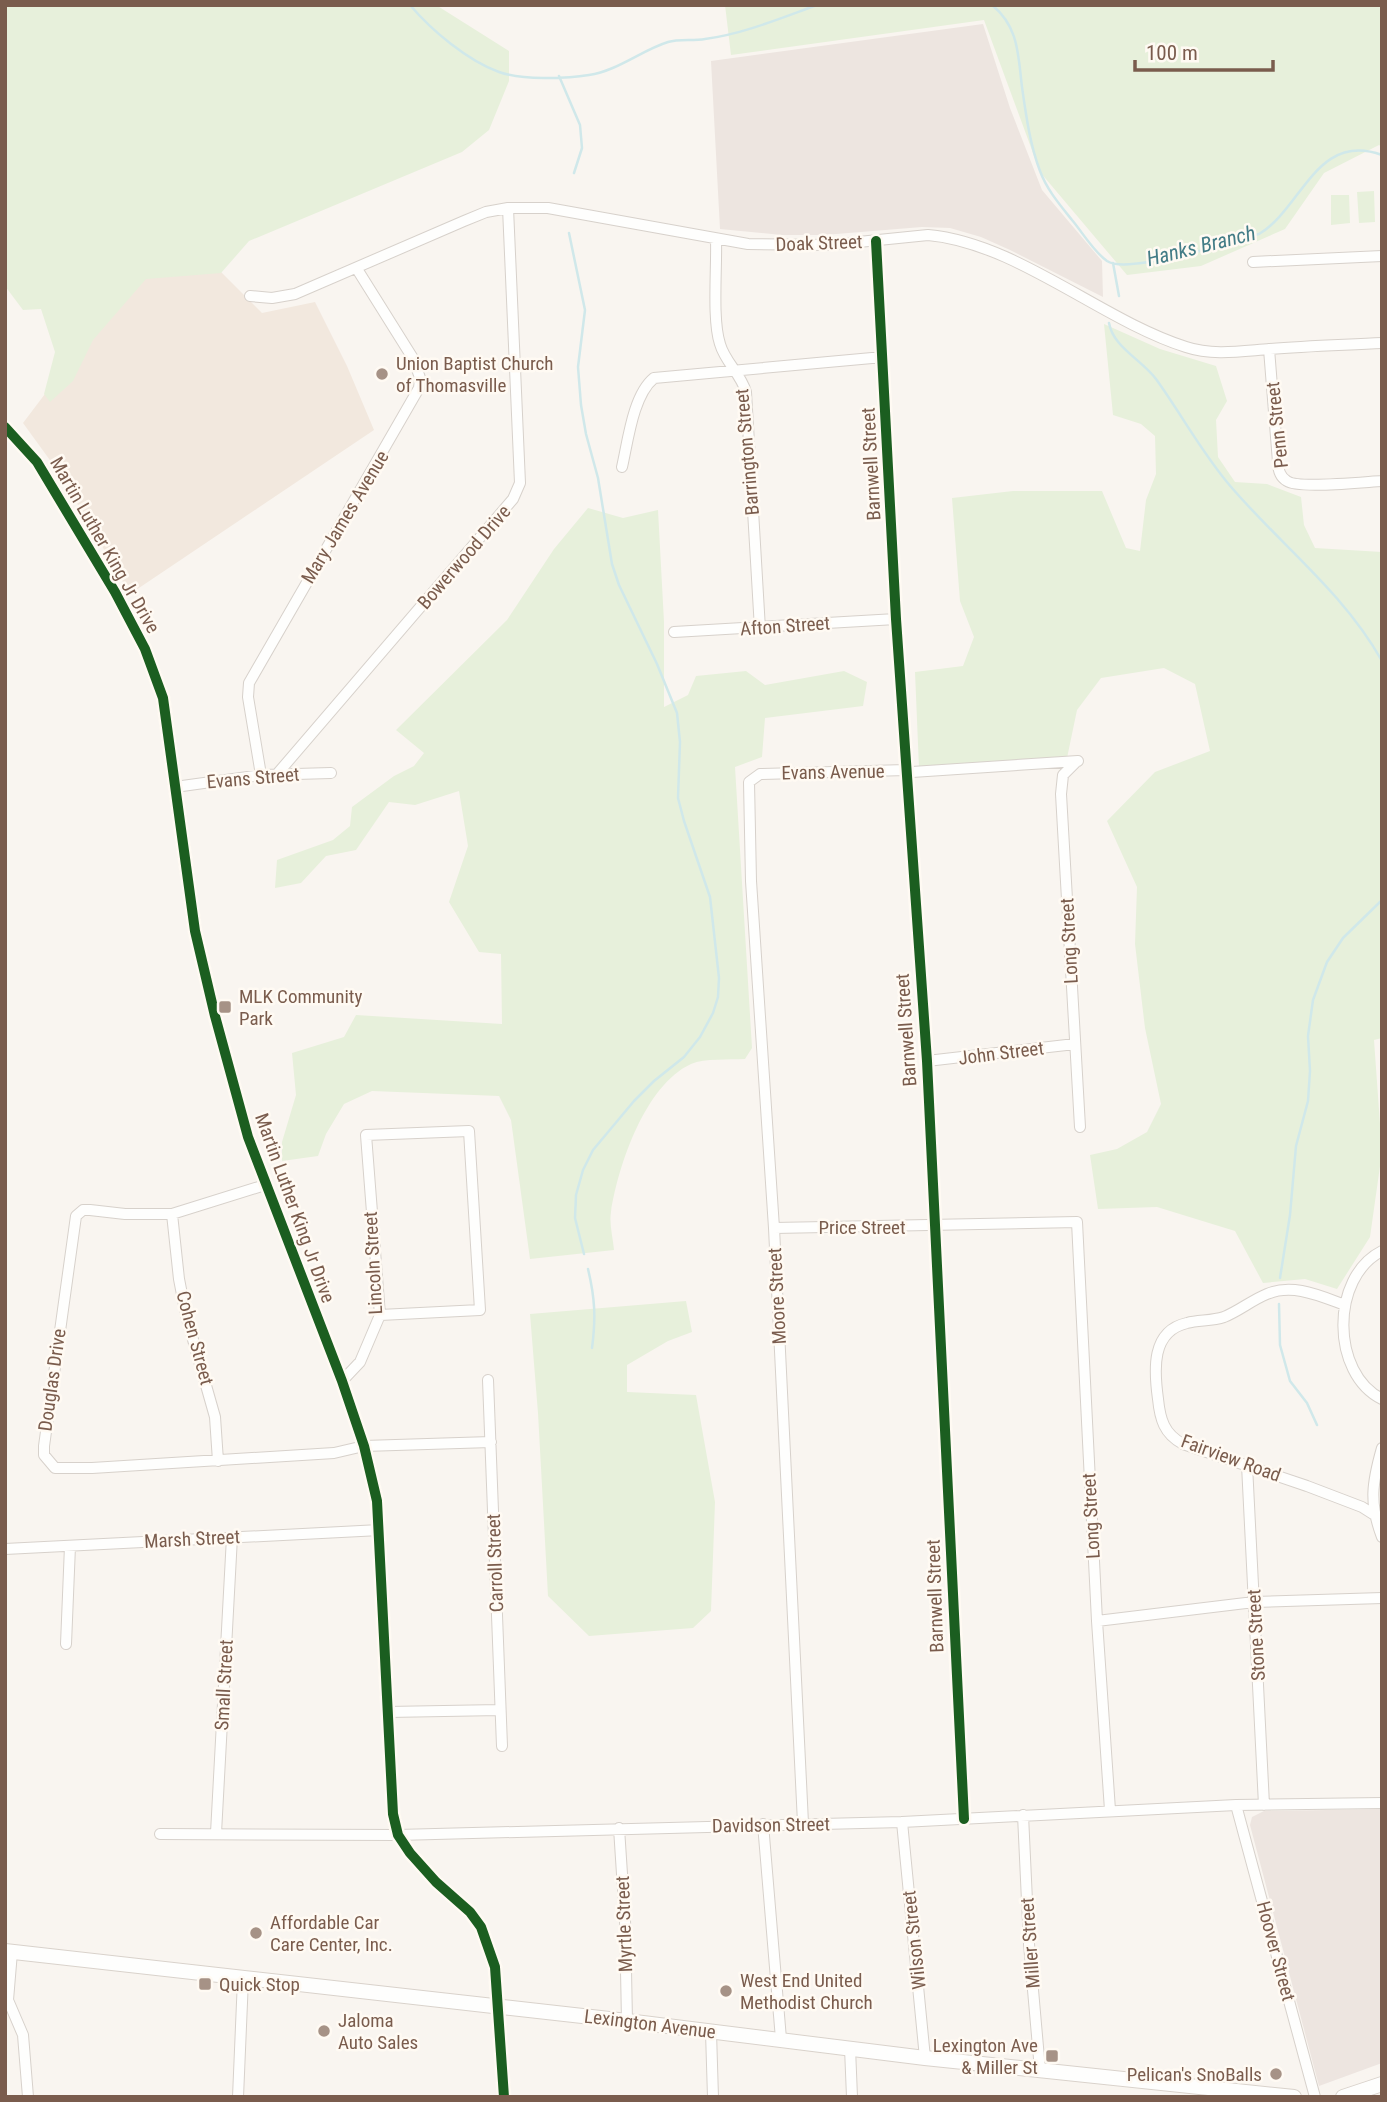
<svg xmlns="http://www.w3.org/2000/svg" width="1387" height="2102" font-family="'Roboto Condensed',sans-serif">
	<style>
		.residential { fill: #f2e8de }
		.industrial { fill: #ede5e0 }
		.green { fill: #e7f0db }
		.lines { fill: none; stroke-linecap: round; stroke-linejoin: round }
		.stream { stroke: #d0e8ea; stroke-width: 2.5 }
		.minor-casing { stroke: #d7d1cb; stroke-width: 12 }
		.tertiary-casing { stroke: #d7d1cb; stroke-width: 14 }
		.secondary-casing { stroke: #d9d2cb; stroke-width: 16 }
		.minor { stroke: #fefefd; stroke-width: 10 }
		.tertiary { stroke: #fefefd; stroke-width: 12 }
		.secondary { stroke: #fefefd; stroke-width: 14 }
		.cycleway-casing { stroke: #fffaf3; stroke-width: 15 }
		.cycleway { stroke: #1b5e20; stroke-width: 10 }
		.poi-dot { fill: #a69286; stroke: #fffaf3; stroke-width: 2.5 }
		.labels { text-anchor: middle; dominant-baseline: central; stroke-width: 5; stroke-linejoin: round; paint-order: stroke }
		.street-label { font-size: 19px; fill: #7a5c4d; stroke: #fffaf3 }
		.poi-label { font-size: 19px; fill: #7a5c4d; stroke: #fffaf3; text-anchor: start }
		.water-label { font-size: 21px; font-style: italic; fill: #437c86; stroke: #fffaf3 }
	</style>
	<rect width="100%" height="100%" fill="#f9f5f0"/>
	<!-- residential -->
	<path class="residential" d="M218,269L262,313L315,302L347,366L374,430L130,594L60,474L23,423L138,271Z"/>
	<!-- industrial -->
	<path class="industrial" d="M983,24L1010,108L1042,190L1102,261L1103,297L1010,250L981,237L950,228L922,227L824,235H782L720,229L711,61Z
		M1382,1809V2063L1319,2086L1250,1825L1252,1817L1264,1811Z"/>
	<!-- green -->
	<path class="green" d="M5,5H436L509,51V81L489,130L462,152L249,241L221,273L146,279L93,340L73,381L50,402L44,394L55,352L41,309L23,310L5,286Z
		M725,5H1382V147L1379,145L1324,173L1285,229L1201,266L1127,275L1040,172L984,20L731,55Z
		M1374,191L1375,222L1359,223L1357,192Z
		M1331,195H1349L1350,223L1331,225Z
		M1104,324L1160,349L1216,366L1227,401L1216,420L1218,457L1235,482L1267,484L1301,497L1304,525L1315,548L1382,552V1038L1374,1040L1382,1152L1370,1237L1337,1289L1305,1279L1263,1283L1235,1231L1157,1207L1098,1209L1090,1155L1117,1149L1147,1132L1161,1104L1145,1028L1135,944L1137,887L1107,821L1155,772L1210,751L1195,684L1164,668L1101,678L1077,710L1067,758L919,768L915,672L963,666L974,637L960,601L952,498L1013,491H1102L1126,548L1140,551L1146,500L1156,474L1155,436L1141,424L1113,415Z
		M588,508L623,518L658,510L664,622V707L688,695L696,676L746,671L765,685L844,671L867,682L863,706L765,718L762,757L735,767L752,1048L745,1059C729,1060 705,1058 691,1064C645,1085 618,1166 611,1212C609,1224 613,1238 614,1250L530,1259L511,1120L499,1096L372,1091L344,1104L326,1134L318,1156L282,1161V1142L296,1095L292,1053L344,1037L356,1015L502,1024L501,954L479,952L449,902L468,846L459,791L415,805L389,802L356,850L326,856L301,883L275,888L277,860L333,840L350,826L352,807L394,776L414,766L424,753L396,730L507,620L554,549Z
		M686,1301L692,1332L668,1341L627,1365V1392L696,1395L715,1502L711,1611L693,1628L589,1636L548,1596L538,1413L530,1314Z"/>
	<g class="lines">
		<!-- stream -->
		<path class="stream" d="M410,5C431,30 468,61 499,72C522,80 565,79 589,75C617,71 642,50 668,42C679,39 693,41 705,39C743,34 781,18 817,5
			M992,5C1019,27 1018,55 1022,87C1026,115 1030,145 1040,171C1047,190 1060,205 1072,220C1083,233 1093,251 1107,261C1128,275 1232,242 1259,234C1302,209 1316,131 1382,155
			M559,76L580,125L582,148L574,173
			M569,233L585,310L578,367L581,405L586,434L598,478L612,564L619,585L657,664L677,713L680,742L678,798L684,821L710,897L719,978L718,997L713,1013L700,1037L684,1057L654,1081L634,1101L593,1150L583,1170L576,1195L575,1218L584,1254
			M1113,263L1119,296
			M1109,323C1113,347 1142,360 1156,379C1182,415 1203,455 1232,488C1282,546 1343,592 1382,661
			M588,1269C595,1298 596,1318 592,1348
			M1280,1278L1290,1215L1296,1146L1308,1101L1310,1071L1308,1036L1313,1000L1327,962L1343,938L1382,900
			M1279,1304L1280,1345L1290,1381L1307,1403L1317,1425"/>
		<!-- minor casing -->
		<g class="minor-casing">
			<path id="minor" d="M716,240C717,267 712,320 720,344C725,362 741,374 746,392L760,629
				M876,241L896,619L927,1061L964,1819
				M1253,262L1382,256
				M250,296L272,298L295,294L464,221L486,212L508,208H548L748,244L829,245L928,235C1017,243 1101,320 1186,347C1213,356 1242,351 1270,349C1307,346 1345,345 1382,343
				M1269,349L1278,462C1278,469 1280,477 1287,481C1298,489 1364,482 1382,481
				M622,467C628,441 633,395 654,378L883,357
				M674,632L896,619
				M1076,762L1063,775L1061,794L1080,1127
				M278,773L513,499L520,483L508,208
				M261,775L248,697L249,683L419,388L420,378L414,360L357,269
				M175,787L261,775L331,773
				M927,1061L1075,1044
				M265,1185L172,1214H125L90,1210H83L76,1216L44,1446V1455L55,1468H92L334,1453L364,1446L491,1442
				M172,1214L179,1279L186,1315L215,1417L218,1461
				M774,1228L1077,1222L1097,1621L1110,1810
				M1382,1251C1330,1277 1331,1374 1382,1399
				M1345,1305C1320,1296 1293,1283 1267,1294C1252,1300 1239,1311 1224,1317C1212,1321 1199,1320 1187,1323C1151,1331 1154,1370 1158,1399C1160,1419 1164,1434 1183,1444L1307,1486L1362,1507L1373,1514
				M488,1380L502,1746
				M342,1381L360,1362L380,1315L366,1135L469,1131L480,1310L380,1315
				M1382,1448C1372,1483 1369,1503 1382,1537
				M1247,1465L1264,1805
				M5,1549L380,1530
				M1097,1621L1254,1602L1382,1598
				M66,1644L70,1546
				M388,1712L500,1710
				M1236,1805L1315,2097
				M1023,1815L1029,1944L1040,2070
				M902,1822L925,2058
				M803,1823L774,1228L751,881L749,782L760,774L906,770L912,772L1078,761
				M763,1824L781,2039
				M619,1828L625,1920L627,2021
				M216,1833L232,1537
				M160,1834L398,1835L902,1822L1236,1805L1382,1803
				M12,1952L8,2000L23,2035L28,2097
				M711,2032L713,2097
				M850,2048L852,2097
				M238,2097L243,1979"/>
		</g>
		<!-- tertiary casing -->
		<g class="tertiary-casing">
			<path id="tertiary" d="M5,427L37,462L115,592L145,649L163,698L195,931L215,1016L248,1137L342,1381L364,1446L377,1501L393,1814L398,1835L410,1853L436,1882L470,1912L481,1927L495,1967L504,2097"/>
		</g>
		<!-- secondary casing -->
		<g class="secondary-casing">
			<path id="secondary" d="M5,1951L627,2021L925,2058L1294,2097
				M1343,2097L1382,2084"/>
		</g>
		<!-- minor -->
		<use href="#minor" class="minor"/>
		<!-- tertiary -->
		<use href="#tertiary" class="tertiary"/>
		<!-- secondary -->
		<use href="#secondary" class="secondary"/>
		<!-- cycleway casing -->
		<g class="cycleway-casing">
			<path id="cycleway" d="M876,241L896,619L927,1061L964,1819
				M5,427L37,462L115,592L145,649L163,698L195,931L215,1016L248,1137L342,1381L364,1446L377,1501L393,1814L398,1835L410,1853L436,1882L470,1912L481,1927L495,1967L504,2097"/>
		</g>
		<!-- cycleway -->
		<use href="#cycleway" class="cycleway"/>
	</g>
	<!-- markers -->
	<g class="poi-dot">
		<circle cx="382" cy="374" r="7"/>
		<rect x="218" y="1000" width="14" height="14" rx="3.5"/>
		<circle cx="256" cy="1933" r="7"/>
		<rect x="198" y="1977" width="14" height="14" rx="3.5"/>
		<circle cx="726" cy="1991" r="7"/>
		<circle cx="324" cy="2031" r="7"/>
		<rect x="1045" y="2049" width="14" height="14" rx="3.5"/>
		<circle cx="1276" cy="2074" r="7"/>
	</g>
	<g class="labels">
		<!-- street labels -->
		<g class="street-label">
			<text transform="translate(819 243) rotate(-2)">Doak Street</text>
			<text transform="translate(1277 425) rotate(-96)">Penn Street</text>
			<text transform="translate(747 452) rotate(-95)">Barrington Street</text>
			<text transform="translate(871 464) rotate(-93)">Barnwell Street</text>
			<text transform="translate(345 517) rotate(-59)">Mary James Avenue</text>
			<text transform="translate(105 545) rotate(60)">Martin Luther King Jr Drive</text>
			<text transform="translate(464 557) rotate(-49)">Bowerwood Drive</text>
			<text transform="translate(785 626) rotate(-4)">Afton Street</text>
			<text transform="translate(833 772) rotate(-1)">Evans Avenue</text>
			<text transform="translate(253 778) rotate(-5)">Evans Street</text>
			<text transform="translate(1069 941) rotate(-93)">Long Street</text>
			<text transform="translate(906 1030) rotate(-94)">Barnwell Street</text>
			<text transform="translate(1001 1053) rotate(-7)">John Street</text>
			<text transform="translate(295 1208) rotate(70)">Martin Luther King Jr Drive</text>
			<text x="862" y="1227">Price Street</text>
			<text transform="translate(373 1263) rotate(-93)">Lincoln Street</text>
			<text transform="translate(777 1296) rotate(-93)">Moore Street</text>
			<text transform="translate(195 1338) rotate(75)">Cohen Street</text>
			<text transform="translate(52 1380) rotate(-82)">Douglas Drive</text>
			<text transform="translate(1231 1458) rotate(20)">Fairview Road</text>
			<text transform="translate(1091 1516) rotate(-93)">Long Street</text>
			<text transform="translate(192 1539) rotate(-3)">Marsh Street</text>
			<text transform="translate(495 1563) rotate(-92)">Carroll Street</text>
			<text transform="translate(935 1596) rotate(-92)">Barnwell Street</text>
			<text transform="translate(1256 1635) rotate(-93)">Stone Street</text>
			<text transform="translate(224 1685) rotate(-87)">Small Street</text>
			<text transform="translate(771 1825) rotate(-1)">Davidson Street</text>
			<text transform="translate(624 1924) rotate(-92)">Myrtle Street</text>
			<text transform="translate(914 1940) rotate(-96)">Wilson Street</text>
			<text transform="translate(1030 1943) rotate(-94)">Miller Street</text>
			<text transform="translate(1276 1951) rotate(75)">Hoover Street</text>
			<text transform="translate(650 2024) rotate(7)">Lexington Avenue</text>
		</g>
		<!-- poi labels -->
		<g class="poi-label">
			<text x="396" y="363">Union Baptist Church<tspan x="396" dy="22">of Thomasville</tspan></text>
			<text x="239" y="996">MLK Community<tspan x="239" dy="22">Park</tspan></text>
			<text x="270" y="1922">Affordable Car<tspan x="270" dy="22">Care Center, Inc.</tspan></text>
			<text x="740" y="1980">West End United<tspan x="740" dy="22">Methodist Church</tspan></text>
			<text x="219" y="1984">Quick Stop</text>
			<text x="338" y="2020">Jaloma<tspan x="338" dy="22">Auto Sales</tspan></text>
			<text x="1038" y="2045" text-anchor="end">Lexington Ave<tspan x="1038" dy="22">&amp; Miller St</tspan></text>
			<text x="1262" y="2074" text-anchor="end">Pelican's SnoBalls</text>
		</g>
		<!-- water labels -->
		<g class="water-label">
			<text transform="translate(1201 246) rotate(-14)">Hanks Branch</text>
		</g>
	</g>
	<!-- border -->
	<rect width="1387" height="2102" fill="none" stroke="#7a5c4d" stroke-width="14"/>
	<!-- scale -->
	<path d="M1135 60v10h138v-10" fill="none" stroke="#7a5c4d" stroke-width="3.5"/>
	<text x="1146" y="60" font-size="21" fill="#7a5c4d" stroke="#fffaf3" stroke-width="5" paint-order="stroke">100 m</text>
</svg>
